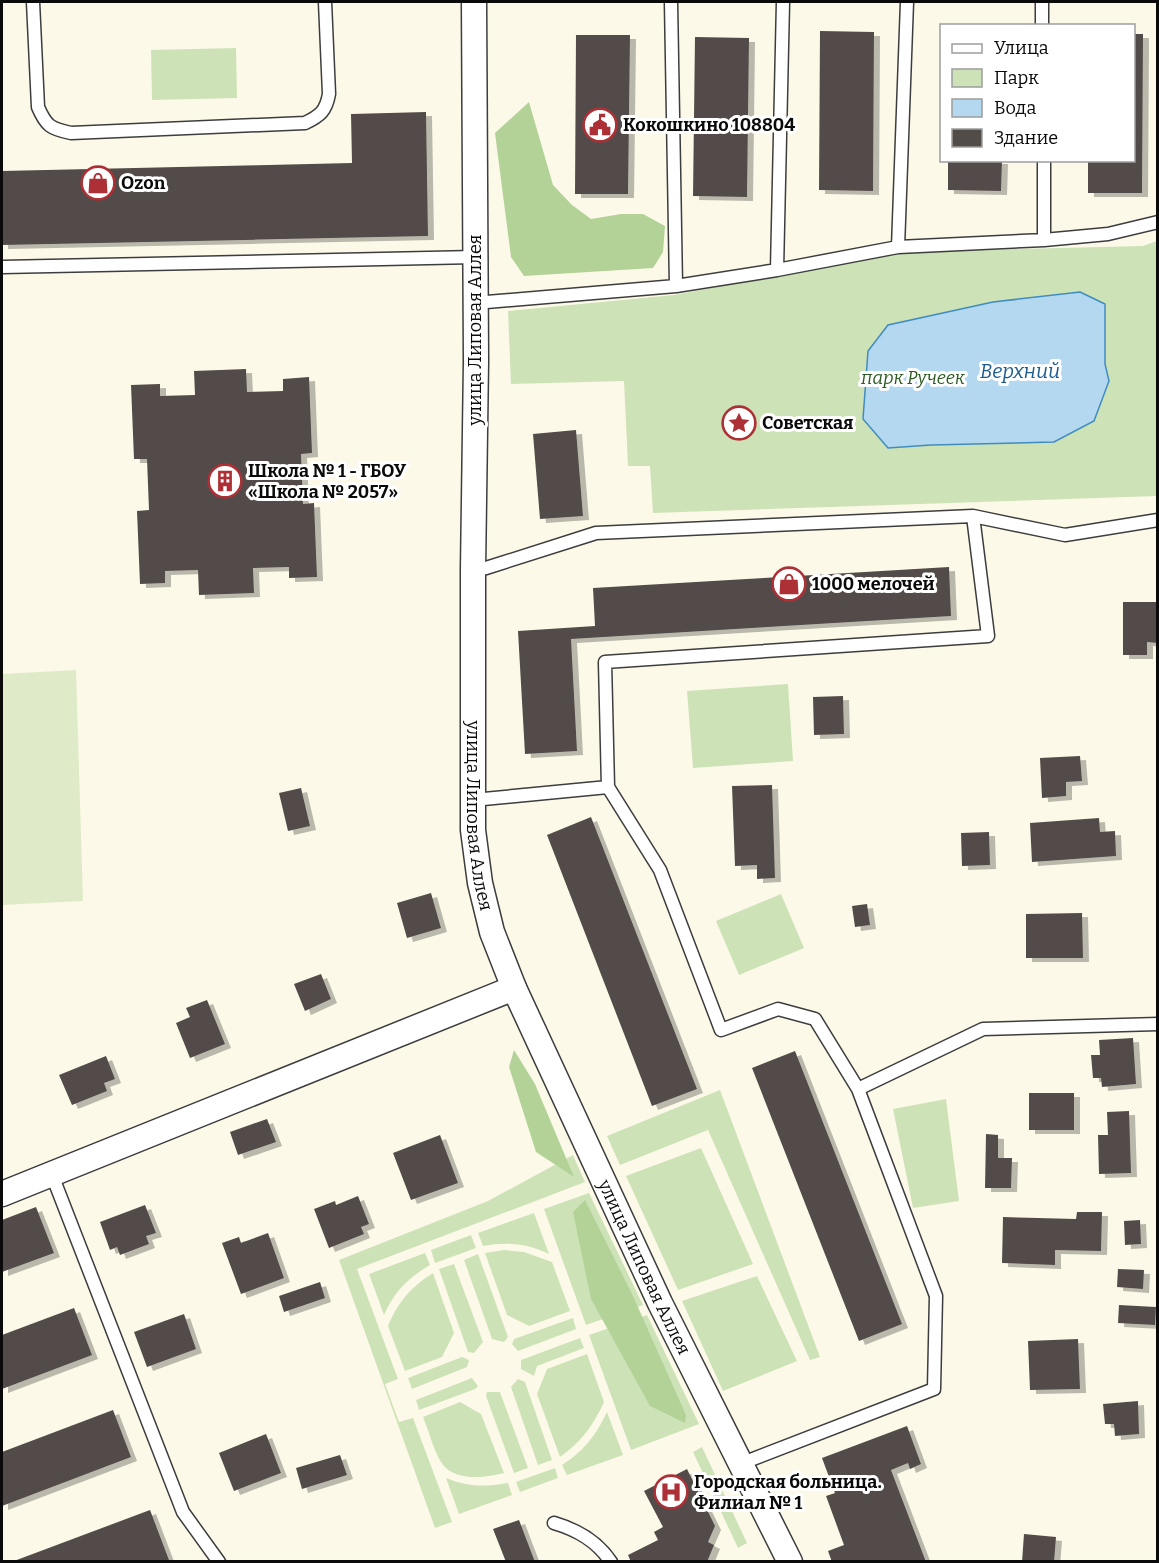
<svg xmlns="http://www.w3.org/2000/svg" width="1159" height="1563" font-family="Bitter,serif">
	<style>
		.green { fill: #cde3b7 }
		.forest { fill: #b2d298 }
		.pitch { fill: #dfebc8 }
		.water { fill: #b3d8ef; stroke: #418cbf; stroke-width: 1.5 }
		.building { fill: #524c48; filter: url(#shadow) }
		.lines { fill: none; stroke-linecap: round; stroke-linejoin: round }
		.lane-casing { stroke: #3d3d3d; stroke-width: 15 }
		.street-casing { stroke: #3d3d3d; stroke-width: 27 }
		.lane { stroke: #fff; stroke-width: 12 }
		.street { stroke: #fff; stroke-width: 24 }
		.labels { text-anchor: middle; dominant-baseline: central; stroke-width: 6; stroke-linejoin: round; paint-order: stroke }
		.poi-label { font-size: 18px; font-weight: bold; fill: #0a0a0a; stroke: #fff; text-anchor: start }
		.street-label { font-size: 18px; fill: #0a0a0a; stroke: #fff }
		.park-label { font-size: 18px; font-style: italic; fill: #2d5a22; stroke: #fff }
		.water-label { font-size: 20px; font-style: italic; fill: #205d8f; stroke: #fff }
	</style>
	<defs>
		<filter id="shadow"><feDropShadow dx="6" dy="4" stdDeviation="0" flood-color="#0004"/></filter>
	</defs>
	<rect width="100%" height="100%" fill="#fdf9e9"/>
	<!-- green -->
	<path class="green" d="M236,48L237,98L152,100L151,50Z
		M1157,241V496L653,513L650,466H628L624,381L511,384L508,311L674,295L898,252L1143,246Z
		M788,684L793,761L693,768L687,691Z
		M781,894L804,948L739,975L716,921Z
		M720,1090L820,1357L810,1360L708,1130L620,1165L607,1136Z
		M946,1099L959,1201L913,1208L893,1109Z
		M701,1148L753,1264L678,1290L626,1176Z
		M573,1155L585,1182L357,1269L398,1379L385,1384L399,1422L413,1418L452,1522L435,1528L339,1260L488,1201Z
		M589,1193L643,1305L586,1325L544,1209Z
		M534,1213L549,1254C526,1243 508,1242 483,1246L478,1233Z
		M471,1235L476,1248L435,1263L431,1250Z
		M504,1250L524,1252L552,1262L570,1311L529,1326L507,1315L485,1253Z
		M425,1253L430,1265C408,1278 394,1292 384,1315L369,1274Z
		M478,1254L508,1337L504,1342L492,1339L464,1260Z
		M454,1264L483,1342L474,1353L468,1352L439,1269Z
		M433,1273L454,1333L442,1357L405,1371L388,1326C398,1302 411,1287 433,1273Z
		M757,1276L797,1361L723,1391L682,1301Z
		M647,1315L699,1424L631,1450L589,1335Z
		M573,1318L576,1329L518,1351L512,1344L514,1339Z
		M580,1338L584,1348L537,1366L534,1376L521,1369V1360Z
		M587,1354L604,1402C593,1426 581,1442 560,1457L537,1394L547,1369Z
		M462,1357L469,1360L467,1367L412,1389L408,1378Z
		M472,1378L478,1386L475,1389L419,1410L416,1400Z
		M518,1379L525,1382L552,1460L538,1465L511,1387Z
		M487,1392H500L528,1468L514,1473L486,1396Z
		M460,1402L481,1414L504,1473C485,1478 453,1482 441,1462C433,1449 429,1431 423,1417Z
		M607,1412L623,1455L567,1475L562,1465C584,1451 596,1435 607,1412Z
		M702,1447L747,1543L738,1548L693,1452Z
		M555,1468L558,1478L520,1492L516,1482Z
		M446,1478C468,1487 485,1487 508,1483L512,1495L459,1514Z"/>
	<!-- forest -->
	<path class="forest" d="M529,102L553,185L572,205L591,219L621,214H643L665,226L663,252L653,268L524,276L511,257L495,133Z
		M514,1050L535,1084L574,1177L536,1152L509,1067Z
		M585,1200L633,1296L686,1415L685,1423L650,1406L591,1299L573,1212Z"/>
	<!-- pitch -->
	<path class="pitch" d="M76,670L83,901L2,905V674Z"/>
	<!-- water -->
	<path class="water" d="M1080,292L1105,304V364L1109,381L1094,421L1054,442L931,445L888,448L863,419L868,351L888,325L993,302Z"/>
	<!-- building -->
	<path class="building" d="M820,31L874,32L873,191L819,190Z
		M1134,34H1143L1142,193H1088V160H1134Z
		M576,35H630L628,194H575Z
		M695,37L749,38L747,197L693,196Z
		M426,112L428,236L2,245V171L352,163L351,114Z
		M948,160H1002L1001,191L948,190Z
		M246,369L247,392L283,391V379L309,377L312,453L301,454L303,504L314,503L317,577L289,578V567L253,568L254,593L199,595L198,570L165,571V583L140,584L137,511L149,510L147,459H134L131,385L160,384V396L195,395L194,371Z
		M576,430L583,516L540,519L533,434Z
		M949,567L951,616L571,639L577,751L525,754L518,631L595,626L593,588Z
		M1123,602H1158V643L1147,642V655H1123Z
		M843,696L844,734L814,735L813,697Z
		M1080,756L1082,781L1066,782V796L1042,798L1040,758Z
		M772,785L775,878L757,879V865L735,866L732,786Z
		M301,788L310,826L288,831L279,793Z
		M591,817L697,1089L652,1106L547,835Z
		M1099,818L1100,832L1115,831L1116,856L1032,862L1030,823Z
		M989,832L990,865L962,866L961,833Z
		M431,893L441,928L407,938L397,903Z
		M867,904L870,925L855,927L852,906Z
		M1082,913L1083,958H1026V914Z
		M321,974L331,999L305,1011L294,984Z
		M207,1000L225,1044L190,1058L176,1023L190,1017L186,1008Z
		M1133,1038L1136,1084L1102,1087L1101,1078H1093L1091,1055H1100L1099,1040Z
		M795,1051L902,1324L859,1341L752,1068Z
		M106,1056L115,1079L104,1083L107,1091L72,1105L59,1075Z
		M1029,1093H1074V1130H1029Z
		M1129,1111L1131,1173L1099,1174L1098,1135H1108L1107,1112Z
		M267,1119L276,1142L238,1155L230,1132Z
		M986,1134L998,1135V1158H1012L1011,1188H985Z
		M440,1135L458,1183L411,1200L393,1153Z
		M358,1196L369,1224L361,1227L364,1234L329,1248L314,1209L335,1201L336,1205Z
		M145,1205L156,1233L146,1236L149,1244L120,1255L117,1247L110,1250L100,1222Z
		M36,1207L54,1253L2,1272V1220Z
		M1077,1212H1102L1101,1251L1055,1250V1265L1002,1263L1003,1217L1076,1219Z
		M1140,1220L1141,1244L1125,1245L1124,1221Z
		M268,1233L284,1278L241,1294L222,1243L239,1237L241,1243Z
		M1118,1269L1144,1270L1143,1289L1117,1287Z
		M320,1282L325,1298L284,1312L279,1296Z
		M1119,1305L1156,1307L1155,1325L1118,1323Z
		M74,1308L92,1355L2,1389V1335Z
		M184,1314L196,1349L147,1367L134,1332Z
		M1078,1339L1080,1389L1030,1390L1028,1341Z
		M1138,1401L1139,1434L1115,1436L1114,1424H1105L1103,1404Z
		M113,1410L131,1457L2,1506V1452Z
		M907,1426L921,1464L910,1469L908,1463L891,1470L926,1562H832L828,1551L844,1545L826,1496L835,1493L822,1458Z
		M266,1434L281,1473L234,1491L219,1453Z
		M340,1455L347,1475L302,1489L296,1468Z
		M687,1469L715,1526L708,1542L714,1545L707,1562H631L628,1555L658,1540L654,1532L663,1527L644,1491Z
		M150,1510L169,1560L14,1562V1561Z
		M519,1520L535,1562H506L493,1529Z
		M1024,1534L1056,1537L1054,1562H1022Z"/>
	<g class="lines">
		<!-- lane casing -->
		<g class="lane-casing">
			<path id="lane" d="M33,2L38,107C46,126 51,129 71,133L305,123C320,116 326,111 329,94L325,2
				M671,2L676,286
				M1042,2V26
				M1044,160V240
				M898,247L907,2
				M2,267L475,257
				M777,270L783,2
				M475,303L676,286L777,270L898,247L1044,240L1108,234L1158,222
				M973,516L1065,535L1158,520
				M473,570L486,568L596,533L973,516L988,636L605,662L608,787
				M473,800L608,787L660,870L721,1030L778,1009L815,1019L858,1089L936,1296L934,1389L740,1464
				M858,1089L983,1029L1158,1024
				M52,1175L183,1512L219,1562
				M554,1523C578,1530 597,1541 611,1562"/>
		</g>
		<!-- street casing -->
		<g class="street-casing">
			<g id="street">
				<path id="s1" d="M474,2L476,361L473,570V830L480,883L492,932L514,988L660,1303L790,1562"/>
				<path d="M2,1194L514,988"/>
			</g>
		</g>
		<!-- lane -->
		<use href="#lane" class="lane"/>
		<!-- street -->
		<use href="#street" class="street"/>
	</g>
	<!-- icons -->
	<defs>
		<g id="civic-ring" transform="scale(1.725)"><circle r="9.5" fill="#fff" stroke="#ac3035" stroke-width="1.5"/><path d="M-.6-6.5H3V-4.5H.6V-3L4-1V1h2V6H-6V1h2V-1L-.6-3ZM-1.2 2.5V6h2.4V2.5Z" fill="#ac3035"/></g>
		<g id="shop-ring" transform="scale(1.725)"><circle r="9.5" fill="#fff" stroke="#ac3035" stroke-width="1.5"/><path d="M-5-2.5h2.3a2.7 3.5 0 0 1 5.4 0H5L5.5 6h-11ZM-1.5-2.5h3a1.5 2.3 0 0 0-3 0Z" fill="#ac3035"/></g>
		<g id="sight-ring" transform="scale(1.725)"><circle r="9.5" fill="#fff" stroke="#ac3035" stroke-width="1.5"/><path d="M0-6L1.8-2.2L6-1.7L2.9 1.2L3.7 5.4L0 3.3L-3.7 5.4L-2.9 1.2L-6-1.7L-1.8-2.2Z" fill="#ac3035"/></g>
		<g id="building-ring" transform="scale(1.725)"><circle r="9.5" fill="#fff" stroke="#ac3035" stroke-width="1.5"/><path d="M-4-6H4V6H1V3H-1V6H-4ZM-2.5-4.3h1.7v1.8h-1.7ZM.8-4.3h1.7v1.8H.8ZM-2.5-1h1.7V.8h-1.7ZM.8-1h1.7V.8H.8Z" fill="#ac3035"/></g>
		<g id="hospital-ring" transform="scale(1.725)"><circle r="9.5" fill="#fff" stroke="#ac3035" stroke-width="1.5"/><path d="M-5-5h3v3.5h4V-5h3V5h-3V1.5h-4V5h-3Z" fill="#ac3035"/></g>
	</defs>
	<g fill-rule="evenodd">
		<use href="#civic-ring" x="600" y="125"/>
		<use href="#shop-ring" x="98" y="183"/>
		<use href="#sight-ring" x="739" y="423"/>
		<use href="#building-ring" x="225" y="481"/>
		<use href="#shop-ring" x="789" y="584"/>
		<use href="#hospital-ring" x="671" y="1492"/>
	</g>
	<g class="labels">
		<!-- poi labels -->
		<g class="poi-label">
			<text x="623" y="125">Кокошкино 108804</text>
			<text x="121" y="183">Ozon</text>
			<text x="762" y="423">Советская</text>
			<text x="248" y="471">Школа № 1 - ГБОУ<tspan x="248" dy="21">«Школа № 2057»</tspan></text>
			<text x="812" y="584">1000 мелочей</text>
			<text x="694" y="1482">Городская больница.<tspan x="694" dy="21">Филиал № 1</tspan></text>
		</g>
		<!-- street labels -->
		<g class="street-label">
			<text transform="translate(475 330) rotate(-90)">улица Липовая Аллея</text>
			<text stroke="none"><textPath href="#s1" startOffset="814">улица Липовая Аллея</textPath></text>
			<text stroke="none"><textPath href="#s1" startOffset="1300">улица Липовая Аллея</textPath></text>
		</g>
		<!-- park labels -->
		<g class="park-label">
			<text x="913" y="378">парк Ручеек</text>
		</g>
		<!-- water labels -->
		<g class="water-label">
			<text x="1020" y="371">Верхний</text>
		</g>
	</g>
	<!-- border -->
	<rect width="1159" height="1563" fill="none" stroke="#0a0a0a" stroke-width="6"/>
	<!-- legend -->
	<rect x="940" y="24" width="195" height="138" fill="#ffffff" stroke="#9d9d9d" stroke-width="1.5"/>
	<rect x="952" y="44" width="30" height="9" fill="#ffffff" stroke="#9d9d9d" stroke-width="1.5"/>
	<text x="994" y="54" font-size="18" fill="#0a0a0a">Улица</text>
	<rect x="952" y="69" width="30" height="18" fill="#cde3b7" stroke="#9d9d9d" stroke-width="1.5"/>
	<text x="994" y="84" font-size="18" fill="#0a0a0a">Парк</text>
	<rect x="952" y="99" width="30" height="18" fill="#b3d8ef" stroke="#9d9d9d" stroke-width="1.5"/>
	<text x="994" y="114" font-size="18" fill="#0a0a0a">Вода</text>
	<rect x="952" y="129" width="30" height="18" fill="#524c48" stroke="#9d9d9d" stroke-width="1.5"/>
	<text x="994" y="144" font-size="18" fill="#0a0a0a">Здание</text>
</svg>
